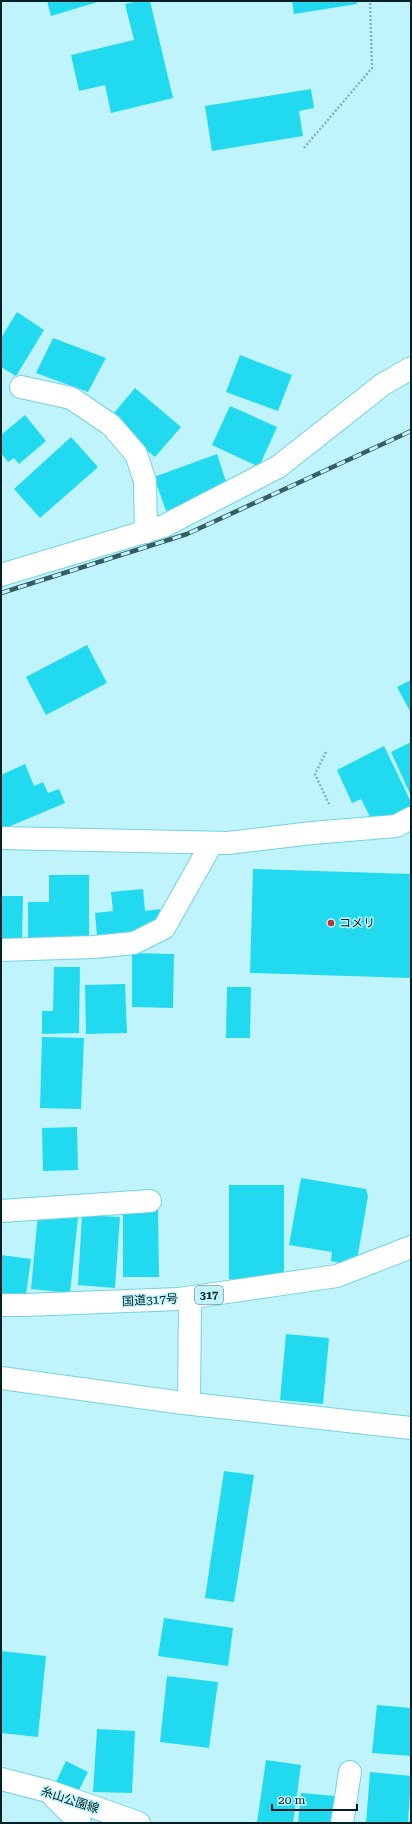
<svg xmlns="http://www.w3.org/2000/svg" width="412" height="1824" font-family="'Roboto Serif','Noto Sans JP',serif">
	<style>
		.building { fill: #22daf0 }
		.lines { fill: none; stroke-linecap: round; stroke-linejoin: round }
		.minor-casing { stroke: #73d2e0; stroke-width: 24 }
		.major-casing { stroke: #73d2e0; stroke-width: 24 }
		.highway-casing { stroke: #73d2e0; stroke-width: 24 }
		.path { stroke: #85b3bb; stroke-width: 2.5; stroke-dasharray: 2 2; stroke-linecap: butt }
		.minor { stroke: #fff; stroke-width: 22 }
		.major { stroke: #fff; stroke-width: 22 }
		.highway { stroke: #fff; stroke-width: 22 }
		.rail-casing { stroke: #375c62; stroke-width: 4.5 }
		.rail { stroke: #bff4fc; stroke-width: 3; stroke-dasharray: 9; stroke-linecap: butt }
		.poi-dot { fill: #c1332b; stroke: #bff4fc; stroke-width: 1.5 }
		.labels { text-anchor: middle; dominant-baseline: central; stroke-width: 3; stroke-linejoin: round; paint-order: stroke }
		.shield { fill: #bff4fc; stroke: #3b6066; stroke-width: 1 }
		.shield-label { font-size: 11px; font-weight: bold; fill: #022025 }
		.poi-label { font-size: 12px; fill: #022025; stroke: #bff4fc; text-anchor: start }
		.street-label { font-size: 12px; fill: #022025; stroke: #bff4fc }
	</style>
	<rect width="100%" height="100%" fill="#bff4fc"/>
	<!-- building -->
	<path class="building" d="M47,1H101L51,16Z
		M139,1H150L173,98L111,113L105,85L79,91L71,55L134,40L125,4Z
		M292,1H356L357,4L294,14Z
		M311,89L314,108L299,111L303,136L212,151L205,106Z
		M17,312L44,330L16,376L1,367V338Z
		M53,338L106,358L88,392L36,373Z
		M240,355L292,375L278,411L226,392Z
		M135,388L181,427L155,457L109,419Z
		M230,406L277,427L259,467L212,445Z
		M25,415L46,441L19,464L14,458L8,462L1,453V435Z
		M71,437L98,467L40,518L14,489Z
		M217,454L228,488L166,511L154,477Z
		M87,645L107,683L46,715L26,677Z
		M411,680V713L397,687Z
		M411,742V796L391,752Z
		M384,746L411,802V807L374,825L361,799L352,803L337,770Z
		M25,764L34,786L43,782L48,793L59,789L65,803L1,830V775Z
		M253,869L411,874V978L250,973Z
		M49,875H89V943H28V902H49Z
		M143,889L145,911L160,909L162,930L97,936L95,913L113,911L111,892Z
		M1,896H23L22,940H1Z
		M132,953L174,954L173,1008L132,1007Z
		M54,967H80L79,1033L42,1034V1011H53Z
		M125,984L127,1033L86,1034L85,985Z
		M227,987H251L250,1038H226Z
		M42,1037L84,1038L81,1109L40,1108Z
		M77,1127L78,1170L43,1171L42,1128Z
		M301,1178L366,1189L368,1196L356,1266L331,1261L332,1252L289,1245Z
		M229,1185H284V1279H229Z
		M158,1207L159,1277H123V1208Z
		M38,1214L78,1218L70,1293L31,1289Z
		M82,1215L120,1217L115,1288L78,1285Z
		M1,1255L31,1259L25,1302L1,1299Z
		M286,1334L329,1338L323,1404L280,1400Z
		M224,1471L254,1475L234,1602L205,1598Z
		M164,1618L233,1628L228,1666L158,1656Z
		M1,1651L46,1656L38,1737L1,1733Z
		M167,1676L218,1682L209,1748L160,1742Z
		M377,1705L411,1708V1756L372,1753Z
		M97,1729L135,1731L132,1793L93,1792Z
		M266,1760L301,1765L293,1823L257,1822Z
		M66,1761L88,1772L78,1792L56,1782Z
		M370,1772L411,1776L408,1823H366Z
		M301,1793L335,1796L332,1823H298Z"/>
	<g class="lines">
		<!-- minor casing -->
		<g class="minor-casing">
			<path id="minor" d="M21,387L71,398L111,425L136,454L145,481L146,532
				M1,575L164,526L278,467L382,385L411,368
				M1,838L228,843L312,833L396,826L411,818
				M1,950L94,947L134,943L164,928L212,843
				M1,1211L150,1201
				M1,1378L183,1403L411,1428
				M189,1403L190,1298
				M48,1791L80,1823
				M342,1823L350,1772"/>
		</g>
		<!-- major casing -->
		<g class="major-casing">
			<path id="major" d="M1,1779L48,1791L139,1823"/>
		</g>
		<!-- highway casing -->
		<g class="highway-casing">
			<path id="highway" d="M1,1305H25L179,1299L337,1276L411,1247"/>
		</g>
		<!-- path -->
		<path class="path" d="M304,148L372,68L370,1
			M326,752L315,774L330,806"/>
		<!-- minor -->
		<use href="#minor" class="minor"/>
		<!-- major -->
		<use href="#major" class="major"/>
		<!-- highway -->
		<use href="#highway" class="highway"/>
		<!-- rail casing -->
		<g class="rail-casing">
			<path id="rail" d="M1,593L187,534L411,431"/>
		</g>
		<!-- rail -->
		<use href="#rail" class="rail"/>
	</g>
	<!-- markers -->
	<circle class="poi-dot" cx="331" cy="923" r="4"/>
	<g class="labels">
		<!-- shield labels -->
		<rect class="shield" x="195" y="1286" width="28" height="18" rx="3"/>
		<g class="shield-label">
			<text x="209" y="1295">317</text>
		</g>
		<!-- poi labels -->
		<g class="poi-label">
			<text x="339" y="923">コメリ</text>
		</g>
		<!-- street labels -->
		<g class="street-label">
			<text transform="translate(150 1300) rotate(-3)">国道317号</text>
			<text transform="translate(70 1800) rotate(18)">糸山公園線</text>
		</g>
	</g>
	<!-- border -->
	<rect width="412" height="1824" fill="none" stroke="#022025" stroke-width="4"/>
	<!-- scale -->
	<path d="M272 1804v6h85v-6" fill="none" stroke="#022025" stroke-width="2"/>
	<text x="278" y="1804" font-size="12" fill="#022025" stroke="#bff4fc" stroke-width="3" paint-order="stroke">20 m</text>
</svg>
